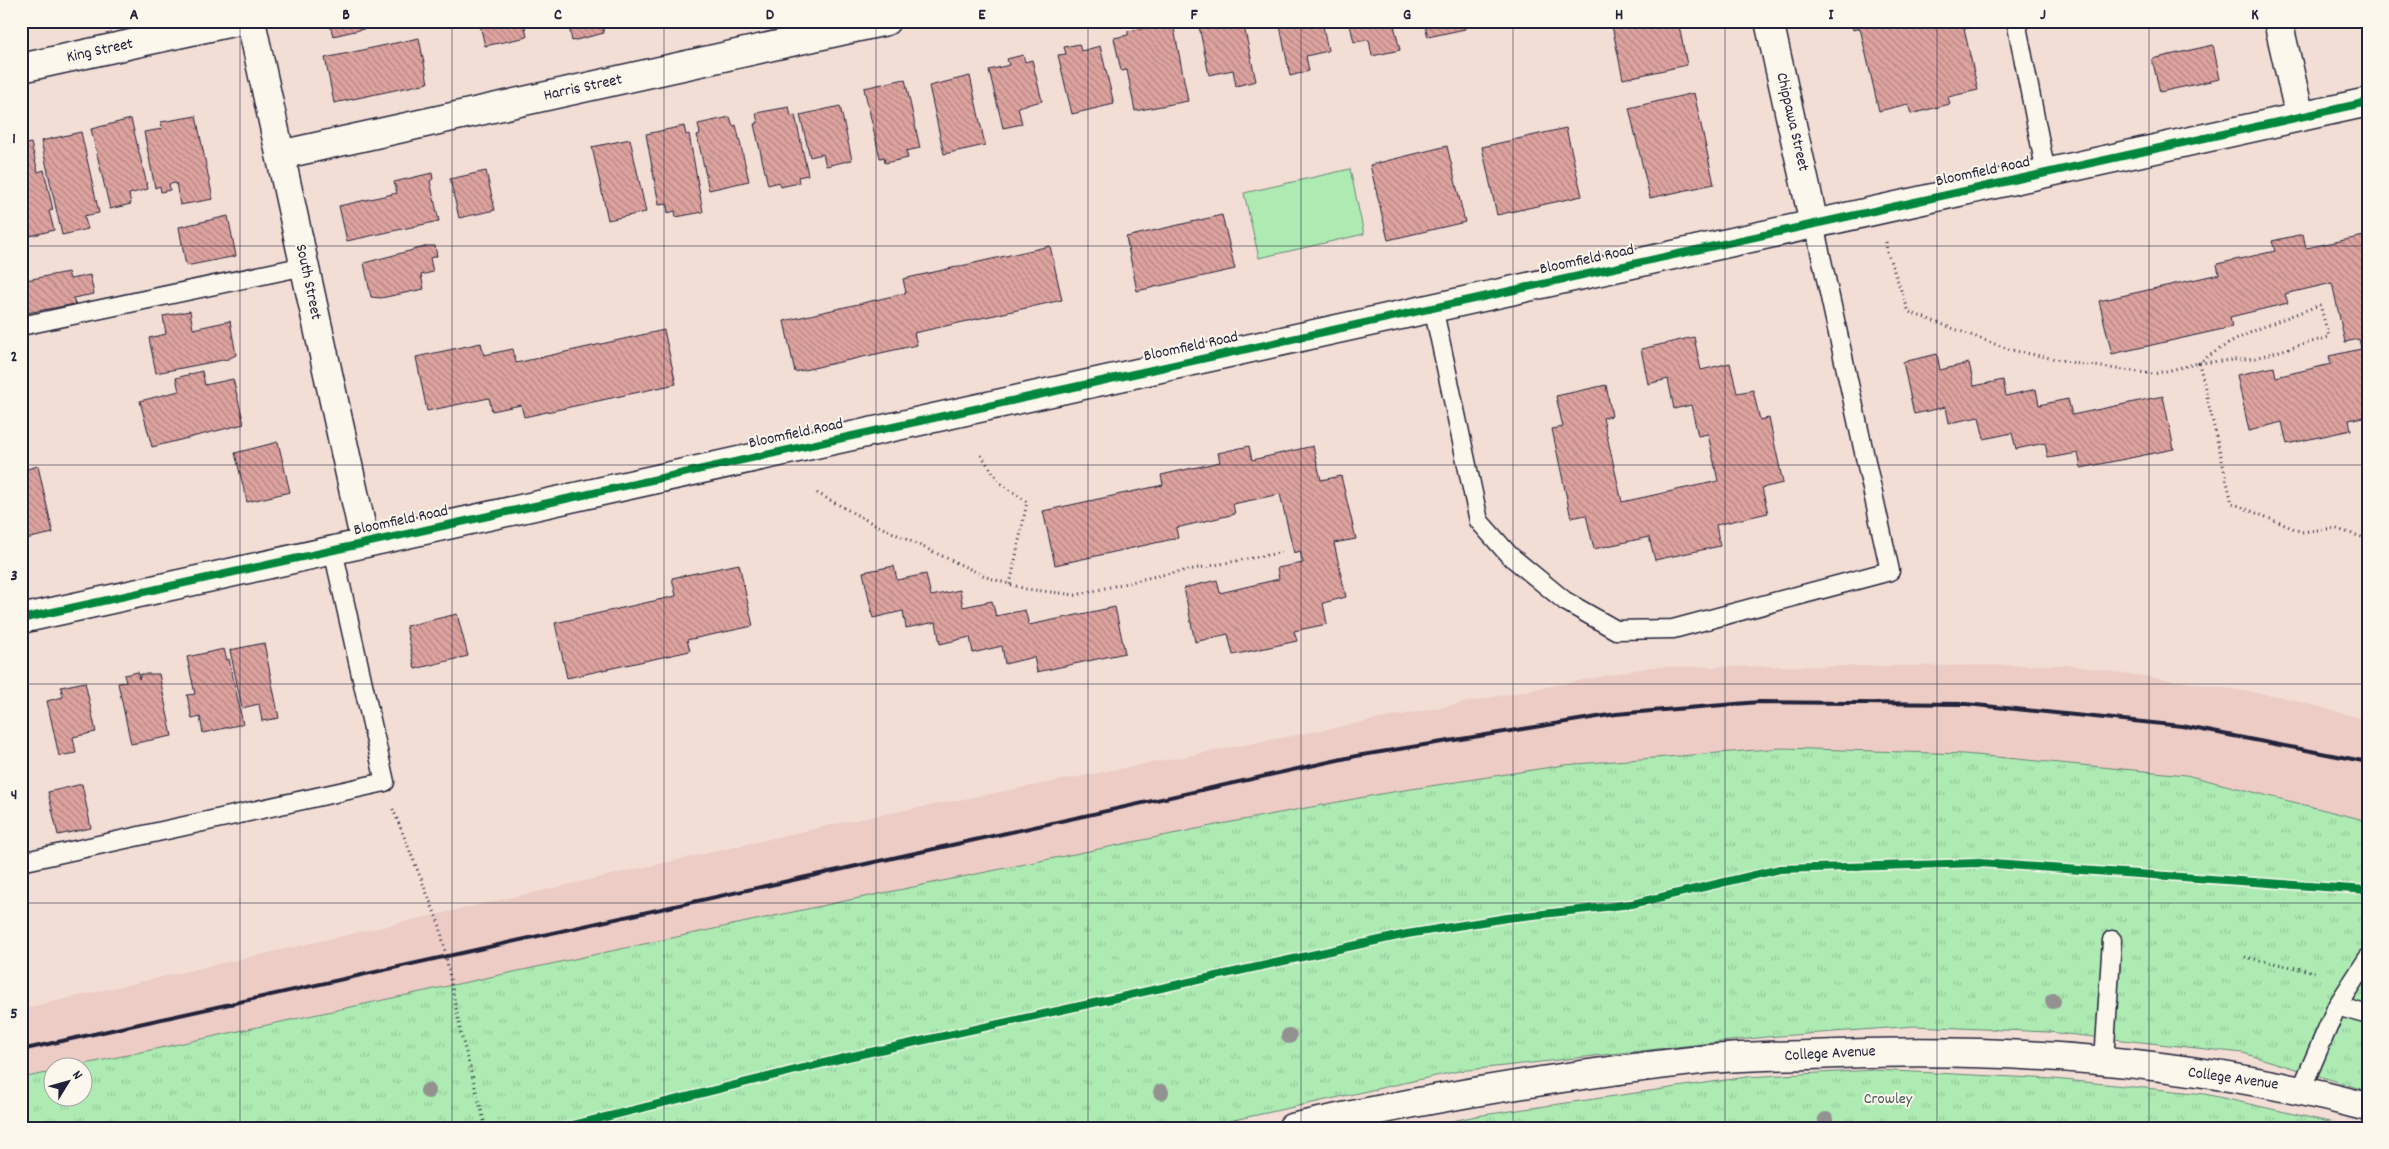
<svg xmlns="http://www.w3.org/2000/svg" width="2389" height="1149" font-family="Dekko,sans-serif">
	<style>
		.built { fill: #ecccc5 }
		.park { fill: url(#park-tufts); stroke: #688677 }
		.pitch { fill: #adebb3; stroke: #688677 }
		.building { fill: url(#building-back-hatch); stroke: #22223b }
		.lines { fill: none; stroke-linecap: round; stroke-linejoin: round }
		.service-casing { stroke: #22223b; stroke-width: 21 }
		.minor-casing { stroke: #22223b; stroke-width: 31 }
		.tertiary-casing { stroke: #22223b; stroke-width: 31 }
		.path { stroke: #22223b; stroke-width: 3; stroke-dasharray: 1 4; stroke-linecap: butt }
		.service { stroke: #fbf7ec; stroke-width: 18 }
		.minor { stroke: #fbf7ec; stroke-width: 28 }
		.tertiary { stroke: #fbf7ec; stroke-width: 28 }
		.rail { stroke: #22223b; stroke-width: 4 }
		.cycleway-casing { stroke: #fbf7ec; stroke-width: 11 }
		.cycleway { stroke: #00873e; stroke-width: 8 }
		.tree { fill: #939291 }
		.grid { fill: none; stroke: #22223b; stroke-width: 1; stroke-opacity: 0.55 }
		.labels { text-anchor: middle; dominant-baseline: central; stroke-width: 4; stroke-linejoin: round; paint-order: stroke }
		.street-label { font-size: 16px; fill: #22223b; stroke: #fbf7ec }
		.park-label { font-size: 16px; fill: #455459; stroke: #fbf7ec }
		.neatline { fill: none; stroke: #22223b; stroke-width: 2 }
		.grid-label { font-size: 16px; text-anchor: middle; font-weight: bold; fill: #22223b }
	</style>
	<defs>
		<pattern id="park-tufts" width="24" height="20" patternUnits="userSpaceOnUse" patternTransform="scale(1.25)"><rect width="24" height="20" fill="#adebb3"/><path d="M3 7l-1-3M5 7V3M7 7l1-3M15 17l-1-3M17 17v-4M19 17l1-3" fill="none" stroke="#95c99b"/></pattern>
		<pattern id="building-back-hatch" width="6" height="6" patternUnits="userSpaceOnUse" patternTransform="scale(1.25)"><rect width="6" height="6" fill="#dda39f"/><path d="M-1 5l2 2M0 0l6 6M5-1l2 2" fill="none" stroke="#b38483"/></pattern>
	</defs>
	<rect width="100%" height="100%" fill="#f2ded5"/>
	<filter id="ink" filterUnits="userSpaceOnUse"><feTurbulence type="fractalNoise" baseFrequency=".02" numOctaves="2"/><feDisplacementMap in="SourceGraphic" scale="10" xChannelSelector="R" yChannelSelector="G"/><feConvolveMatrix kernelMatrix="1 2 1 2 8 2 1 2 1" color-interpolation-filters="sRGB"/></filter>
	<g filter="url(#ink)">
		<!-- built -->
		<path class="built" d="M2068,665L2278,696L2368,720V821L2186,775L1782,748L1564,765L1386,793L835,903L76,1066H52V1072L21,1078V1009L849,821L1651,667Z"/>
		<!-- park -->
		<path class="park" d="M1782,748L1964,754L2186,775L2368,821V1091L2243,1053L2048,1032L1915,1026L1766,1037L1459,1071L1197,1128H21V1078L52,1072V1096H82V1066H76L835,903L1221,824L1386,793L1564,765Z
			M1874,1070L2054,1079L2205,1094L2356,1128H1420L1476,1116L1747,1077Z"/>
		<!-- pitch -->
		<path class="pitch" d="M1350,169L1364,234L1259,258L1244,193Z"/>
		<!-- building -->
		<path class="building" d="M329,21H398L333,36Z
			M479,21H524L527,37L485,46Z
			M568,21H601L604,33L572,41Z
			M629,21H656L630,27Z
			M1198,21H1226V25L1243,22L1256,81L1236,86L1233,70L1209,75Z
			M1279,21H1322L1328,51L1306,56L1309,71L1290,76Z
			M1349,21H1393L1400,50L1372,56L1369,40L1354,42Z
			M1424,21H1463L1465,29L1428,37Z
			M1611,21H1678L1687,65L1623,79Z
			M1851,21H1971L1972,27L1964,29L1978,90L1948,97L1950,104L1911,114L1908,104L1879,111L1860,28L1853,30Z
			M1173,23L1188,101L1135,111L1127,70L1121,71L1114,38L1128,35V31Z
			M419,38L428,83L334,103L325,58Z
			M1079,44L1081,51L1100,46L1114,104L1072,114L1058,55L1066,54L1064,47Z
			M2213,45L2220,79L2160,92L2152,59Z
			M1023,55L1025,62L1032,60L1042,101L1018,107L1022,124L1003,128L989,70L1009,65L1007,59Z
			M970,76L985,145L944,154L929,86Z
			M905,79L920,148L906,151L908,158L885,163L884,157L880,158L864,88Z
			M1694,93L1714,184L1650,198L1629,108Z
			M840,106L852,160L826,166L823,154L810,157L800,115Z
			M789,107L791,116L795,115L808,175L798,177L799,183L780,187L779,182L768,185L754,124L758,123L756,113Z
			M196,116L213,199L180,205L176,183L169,184L170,190L161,192L160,186L155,188L144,132L162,129L161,122Z
			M730,117L733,126L736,125L749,181L709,190L697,135L700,134L698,124Z
			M131,119L148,189L129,194L131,204L110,209L91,129Z
			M684,126L686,135L689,134L703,212L676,217L675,211L668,213L667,204L659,205L646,134Z
			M1566,128L1582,196L1497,215L1482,147Z
			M81,132L99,213L84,216L88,229L62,235L41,141Z
			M630,139L646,212L608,220L592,147Z
			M31,143L38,172L44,170L53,210L49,211L54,230L22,238L21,145Z
			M1447,146L1465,222L1388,240L1370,165Z
			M486,171L495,210L459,218L450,179Z
			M432,173L433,179L430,181L439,221L347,241L339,206L397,193L394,182Z
			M1222,215L1235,269L1137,291L1126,237Z
			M228,216L236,256L186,266L179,227Z
			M2303,234L2306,248L2364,236L2368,254V416L2349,420L2351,430L2287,444L2282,422L2249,431L2237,375L2274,367L2276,377L2331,364L2329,356L2361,349L2359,339L2345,342L2332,283L2285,294L2288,303L2230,317L2232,327L2112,354L2099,301L2219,274L2217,264L2275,251L2272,241Z
			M428,246H435L437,256L430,258L433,272L421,275L424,289L381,298L371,297L364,263Z
			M1050,246L1062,300L914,333L917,345L795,372L784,321L906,293L903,279Z
			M68,272L70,279L90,275L94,294L73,298L75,304L27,313L21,281Z
			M190,311L193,329L230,321L236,355L228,359L156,373L149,338L166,334L163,316Z
			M664,330L676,384L524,417L521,405L492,411L489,398L427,411L416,357L481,343L484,355L513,349L516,363Z
			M1694,337L1701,370L1730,363L1737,393L1753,390L1760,420L1769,418L1783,483L1762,488L1768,513L1716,525L1720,546L1655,560L1649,537L1594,549L1586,515L1571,518L1552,429L1563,427L1556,396L1606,385L1612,416L1603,418L1622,502L1718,481L1708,434L1698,436L1691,405L1674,409L1668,379L1648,384L1641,349Z
			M1937,354L1940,370L1969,363L1974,386L2003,380L2006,396L2036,389L2039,405L2068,399L2072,415L2163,396L2174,449L2081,468L2078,453L2048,458L2045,443L2016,449L2012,433L1984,439L1979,417L1949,423L1946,407L1914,414L1903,362Z
			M202,371L205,385L233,379L244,424L152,447L140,401L179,391L176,378Z
			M278,442L290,492L247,502L235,453Z
			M1249,446L1252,460L1313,446L1321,480L1341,476L1356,539L1334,543L1346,597L1323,603L1327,624L1294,631L1297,641L1233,655L1228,634L1195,642L1184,588L1217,580L1220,593L1279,579L1277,568L1303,563L1300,551L1294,553L1280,494L1233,504L1235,514L1176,528L1178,538L1055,565L1043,511L1163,485L1161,475L1220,462L1218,453Z
			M25,460L27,469L38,466L53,533L21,540V461Z
			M739,564L753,626L687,640L690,651L567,678L555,623L676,596L672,578Z
			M894,566L897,580L926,574L931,596L960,590L963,607L992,601L996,616L1025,610L1029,625L1115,607L1125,653L1037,672L1034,657L1005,664L1002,646L973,653L970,637L940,644L936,622L906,628L903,611L873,618L863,572Z
			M457,614L468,656L415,669L406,626Z
			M264,643L279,718L262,721L259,704L242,708L230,650Z
			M224,649L227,660L229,659L243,724L203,733L200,717L192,719L187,695L195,694L187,657Z
			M138,672L139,679L141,674H159L172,736L131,744L118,683L126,682L124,675Z
			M85,682L96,732L73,737L76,753L59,756L47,701L63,697L61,687Z
			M82,784L91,828L58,835L48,792Z"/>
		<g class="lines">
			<!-- service casing -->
			<g class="service-casing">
				<path id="service" d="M2016,21L2046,173
					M1433,307L1479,521L1509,555L1565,601L1616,630L1673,629L1890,571L1814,224
					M21,326L305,266
					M21,862L385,782L333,550
					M2337,1006L2368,958
					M2104,1061L2112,940
					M2301,1090L2337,1006L2368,1015"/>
			</g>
			<!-- minor casing -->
			<g class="minor-casing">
				<path id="minor" d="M251,21L365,543
					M1769,21L1814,224
					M2278,21L2300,117
					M21,68L237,21
					M280,155L886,21
					M21,619L2368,102"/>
			</g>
			<!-- tertiary casing -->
			<g class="tertiary-casing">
				<path id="tertiary" d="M1292,1128C1427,1098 1564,1075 1701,1060C1737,1056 1774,1056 1810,1055C1997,1046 2187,1059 2368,1107"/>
			</g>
			<!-- path -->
			<path class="path" d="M1886,242L1887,252L1909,312L2011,350L2080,364L2154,374L2199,363L2255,358L2329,337L2320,305C2277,321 2236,335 2199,363L2232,503L2302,532L2334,528L2368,539
				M981,455L1000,483L1027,502L1010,585
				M817,493L870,522L989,578L1026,589L1076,595L1156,576L1284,552
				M393,809L440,926L461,1034L486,1128
				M2245,957L2315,972"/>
			<!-- service -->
			<use href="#service" class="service"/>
			<!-- minor -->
			<use href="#minor" class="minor"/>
			<!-- tertiary -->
			<use href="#tertiary" class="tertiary"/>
			<!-- rail -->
			<path class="rail" d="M21,1050L1356,756L1616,714L1759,702L1966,704L2182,726L2368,762"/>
			<!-- cycleway casing -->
			<g class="cycleway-casing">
				<path id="cycleway" d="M21,619L2368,102
					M561,1128L848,1057L1407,934L1507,918L1632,904L1780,869L1979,863L2368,890"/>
			</g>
			<!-- cycleway -->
			<use href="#cycleway" class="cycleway"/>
		</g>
		<!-- trees -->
		<g class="tree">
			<circle cx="2053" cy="1001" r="8"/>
			<circle cx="1289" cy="1036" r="8"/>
			<circle cx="428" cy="1091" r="8"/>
			<circle cx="1161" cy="1092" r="8"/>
			<circle cx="1826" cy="1120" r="8"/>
		</g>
	</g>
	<!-- grid -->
	<path class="grid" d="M240,21V1128M452,21V1128M664,21V1128M876,21V1128M1088,21V1128M1301,21V1128M1513,21V1128M1725,21V1128M1937,21V1128M2149,21V1128M21,246H2368M21,465H2368M21,684H2368M21,903H2368"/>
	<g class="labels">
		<!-- street labels -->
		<g class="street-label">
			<text transform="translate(100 51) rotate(-12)">King Street</text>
			<text transform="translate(583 88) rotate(-12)">Harris Street</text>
			<text transform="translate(1792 122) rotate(77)">Chippawa Street</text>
			<text transform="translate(1983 172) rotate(-12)">Bloomfield Road</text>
			<text transform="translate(1587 260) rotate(-12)">Bloomfield Road</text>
			<text transform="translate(308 282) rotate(78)">South Street</text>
			<text transform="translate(1191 347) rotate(-12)">Bloomfield Road</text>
			<text transform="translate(796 434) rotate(-12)">Bloomfield Road</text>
			<text transform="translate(401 521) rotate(-12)">Bloomfield Road</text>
			<text transform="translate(1830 1054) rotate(-3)">College Avenue</text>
			<text transform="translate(2233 1079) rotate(8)">College Avenue</text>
		</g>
		<!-- park labels -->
		<g class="park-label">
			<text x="1888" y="1099">Crowley</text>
		</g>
	</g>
	<!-- margin -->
	<rect width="2389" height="1149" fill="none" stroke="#fbf7ec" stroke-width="55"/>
	<!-- north arrow -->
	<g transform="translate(68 1082) rotate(53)"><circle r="24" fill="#fbf7ec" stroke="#a4a2a5"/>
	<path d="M0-4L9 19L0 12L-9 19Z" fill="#22223b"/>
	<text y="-8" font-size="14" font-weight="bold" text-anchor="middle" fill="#22223b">N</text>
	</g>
	<rect x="28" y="28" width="2334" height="1094" class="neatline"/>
	<g class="grid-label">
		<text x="134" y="19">A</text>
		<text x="346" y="19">B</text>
		<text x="558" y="19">C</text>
		<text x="770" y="19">D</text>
		<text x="982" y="19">E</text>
		<text x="1194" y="19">F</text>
		<text x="1407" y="19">G</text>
		<text x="1619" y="19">H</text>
		<text x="1831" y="19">I</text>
		<text x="2043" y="19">J</text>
		<text x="2255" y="19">K</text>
		<text x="14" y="143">1</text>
		<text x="14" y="361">2</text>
		<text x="14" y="580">3</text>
		<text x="14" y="799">4</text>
		<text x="14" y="1018">5</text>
	</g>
</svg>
